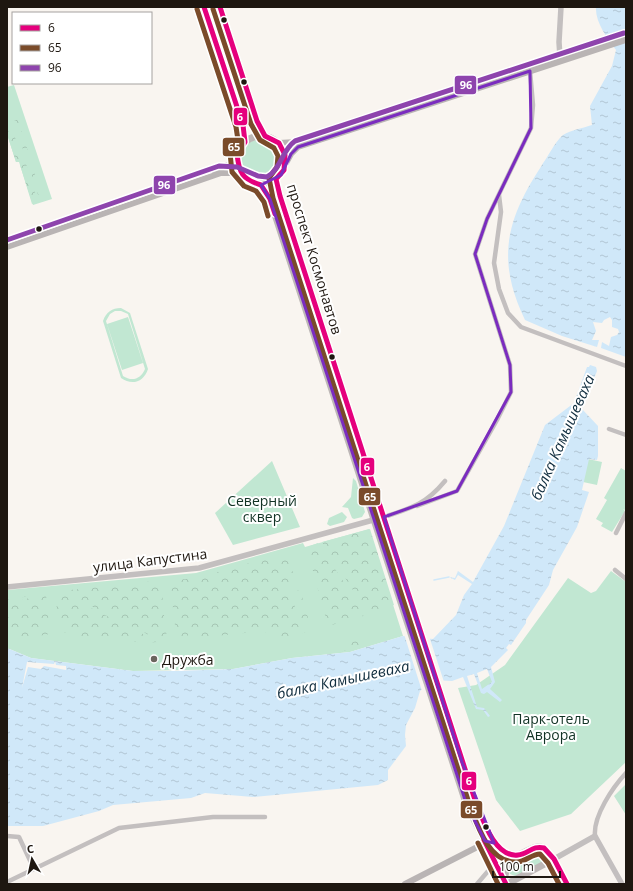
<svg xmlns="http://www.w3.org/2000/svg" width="633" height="891" font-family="'Open Sans',sans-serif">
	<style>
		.green { fill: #c1e7d2; fill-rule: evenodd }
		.forest { fill: url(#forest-crowns) }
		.water { fill: url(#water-ripples); fill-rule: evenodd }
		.pier { fill: #f9f5f0 }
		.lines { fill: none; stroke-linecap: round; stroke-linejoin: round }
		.stream { stroke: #d0e8f9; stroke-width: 1.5 }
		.minor { stroke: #c3bfbf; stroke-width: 4.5 }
		.tertiary { stroke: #c3bfbf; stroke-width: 5.5 }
		.secondary { stroke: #b9b4b4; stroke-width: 6 }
		.primary { stroke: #bdb7b6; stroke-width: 7 }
		.bus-1-casing { stroke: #fff; stroke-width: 8 }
		.bus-2-casing { stroke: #fff; stroke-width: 8 }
		.bus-3-casing { stroke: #fff; stroke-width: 8 }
		.bus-1 { stroke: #e5007d; stroke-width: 5 }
		.bus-2 { stroke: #7a4b2a; stroke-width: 5 }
		.bus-3 { stroke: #8e44ad; stroke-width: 5 }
		.marked { fill: none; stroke: #7b2cbf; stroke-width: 3; stroke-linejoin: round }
		.bus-dot { fill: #1e1710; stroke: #fff; stroke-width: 1.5 }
		.poi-dot { fill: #6b655e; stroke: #fff; stroke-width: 1.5 }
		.labels { text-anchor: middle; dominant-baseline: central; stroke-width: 4; stroke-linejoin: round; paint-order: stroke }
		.street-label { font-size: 14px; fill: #1e1710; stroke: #fff }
		.park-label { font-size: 14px; fill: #123325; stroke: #fff }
		.poi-label { font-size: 14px; fill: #1e1710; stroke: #fff; text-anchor: start }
		.water-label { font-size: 15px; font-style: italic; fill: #102d3e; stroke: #fff }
		.line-badge { stroke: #fff; stroke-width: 1.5 }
		.badge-label { font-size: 11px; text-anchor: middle; font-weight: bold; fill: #fff }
	</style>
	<defs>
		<pattern id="forest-crowns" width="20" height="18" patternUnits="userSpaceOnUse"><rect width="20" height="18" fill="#c1e7d2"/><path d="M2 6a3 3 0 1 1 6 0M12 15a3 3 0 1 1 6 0" fill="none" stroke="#a5c5b3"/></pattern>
		<pattern id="water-ripples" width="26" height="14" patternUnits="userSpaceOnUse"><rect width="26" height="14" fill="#d0e8f9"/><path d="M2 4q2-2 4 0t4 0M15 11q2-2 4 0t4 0" fill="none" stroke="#b2c6d4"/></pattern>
	</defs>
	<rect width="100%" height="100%" fill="#f9f5f0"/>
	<!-- green -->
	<path class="green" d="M209,7H215L252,119L247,120Z
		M14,85L52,199L33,205L19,162H16L7,134V87Z
		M241 159a20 20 0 1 1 40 0a20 20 0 1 1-40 0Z
		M121,308L130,313L148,369C144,382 132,386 121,378L103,321C106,312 112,308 121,308ZM115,311H121L128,314L145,369C141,379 132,382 123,376L106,321L110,314Z
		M128,317L143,363L122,370L107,324Z
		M588,459L602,462L597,485L583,482Z
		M272,461L300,527L233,545L215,513Z
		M621,468L626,471V509L625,510L623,509L625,511L612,532L601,526L603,523L596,519L607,500L604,498Z
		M353,478L356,481L365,512L362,517L354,519L352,518L348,508L342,507L351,497Z
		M342,512L347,517L344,522L330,526L327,524L329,518Z
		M369,529L403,636L350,652L292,658L233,669L133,671L31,658L7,648V590L196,573L303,543L305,547Z
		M611,571L626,582V762L571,814L520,831L496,800L458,688L476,685L505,665L568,578L591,593L596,591Z
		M626,784V815L614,796Z
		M533,851L542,854L544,859L543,863L515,876L510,874L508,868L513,862Z"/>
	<!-- forest -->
	<path class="forest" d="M7,111L22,160L16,162L7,134Z
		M18,119L30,158L26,159L14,121Z
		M31,162L43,200L40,201L28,163Z
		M26,164L38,202L32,204L20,165Z
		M370,529L394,605L371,611L372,614L369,615L322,542Z
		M318,543L364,613L363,616L328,626L308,553L311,552L310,546Z
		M282,554L283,556L186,637L176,638L174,614L178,613L177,609H173L171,584H174L176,580L196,578Z
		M291,556L293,563L283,566L285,573L295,571L298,581L289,584L291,592L301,590L303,601L294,603L296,611L305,608L312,630L284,639L262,631L187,639L285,558Z
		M155,581L157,585H161L164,610H160L161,615H164L167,639L159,640L61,591Z
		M39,592L40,593L7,601V595Z
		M59,592L157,641V642L144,643L101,637L100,639L90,638V636H84V637L71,636V632L60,633L55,594Z
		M41,595H46L50,634L38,636V639L15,636V634L9,633L7,635V604Z
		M367,638L368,644L336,653L334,647Z"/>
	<!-- water -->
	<path class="water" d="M596,7H626V357L601,348L602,342L609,346L611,337L617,335L619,332L618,329L612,327V320L610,317L604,320L602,323L593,322L596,331L592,340H599L597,347L562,336L525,320C496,259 506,220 542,165C547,158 557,139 563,135C571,130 583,128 592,125L590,106L612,66L616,50C607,38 595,22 596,7Z
		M590,365L596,367L597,371L582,409L598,426V456L597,460L589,459L582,490L589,492L577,527L553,570L549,585L526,620V623L513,642L511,645L509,644L506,648L508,650L491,667L495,682L490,689L502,700L500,702L487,692L484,694L481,693L474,674L467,676L477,707L484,708L490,716L488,717L483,710L476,709L463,677L452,681L432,680L420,691L415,708L406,725L405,735L406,746L388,770V780L378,785L253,797L205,793L191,798L113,805L99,811L43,826H7V648L31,658L133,671H177L233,669L292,658L350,652L403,636L433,639L456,615L464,595L472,584L458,575L455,580L449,577L455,578L458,571L473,582L504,526L545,425L574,403L587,367H589ZM487,669L492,682L482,689L477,673Z"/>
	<!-- pier -->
	<path class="pier" d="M404,634L429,636L444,682H433L422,691Z
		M55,661L56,665L66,666V670L44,666L41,669L28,667L22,688L27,662L54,664Z"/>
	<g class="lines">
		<!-- stream -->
		<path class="stream" d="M434,580L449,577"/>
		<!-- minor -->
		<path class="minor" d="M499,195L501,212L494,263L499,289L508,313L521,327L626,366
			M609,429L626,435
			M417,506L457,491L497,420L511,392L510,365L475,254L487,219L531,128L533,105L530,71
			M384,517C412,508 426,504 445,481
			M616,533L626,513
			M615,570L626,579
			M7,836L19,837L34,869
			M595,836C593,816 613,787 626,773
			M7,882L119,828L213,817H265
			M477,884L495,863"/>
		<!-- tertiary -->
		<path class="tertiary" d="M560,57L559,42L561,7
			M7,587L199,568L384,517
			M554,859L595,836L622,884"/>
		<!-- secondary -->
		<path class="secondary" d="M279,143L297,142L626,35
			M286,163L291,154L298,147L626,40
			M215,172L229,164L237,154
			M7,247L221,173H233L243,176
			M405,884L489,841"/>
		<!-- primary -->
		<path class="primary" d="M204,7L243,125L245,142
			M220,7L257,121L265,136
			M237 160a24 24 0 1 1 48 0a24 24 0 1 1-48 0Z
			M276,179L280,196L475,800C482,816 495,860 518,855C527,853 533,844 544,848L554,859L567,884
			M261,185L270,199L466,803L506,884
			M504,881L507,865L518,855
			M507,884L554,859"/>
		<!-- bus-1 casing -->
		<g class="bus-1-casing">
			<path id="bus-1" d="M204,7L243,125L245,142L237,154C239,173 242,179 261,185L270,199L275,214
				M220,7L257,121L265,136L279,143L285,155L284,170L276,179L280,196L475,800C482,817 494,858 518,855C528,854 533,845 544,848L554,859L567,884
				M484,840L506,884"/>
		</g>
		<!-- bus-2 casing -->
		<g class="bus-2-casing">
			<path id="bus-2" d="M197,9L236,127L238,140L230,153L232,172L244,186L256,191L264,202L268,216
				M213,9L251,124L260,140L274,148L278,156L277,167L269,178L273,198L469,803C477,824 488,863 517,862C525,862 532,854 540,854L548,863L559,884
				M478,843L498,884"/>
		</g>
		<!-- bus-3 casing -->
		<g class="bus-3-casing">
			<path id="bus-3" d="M7,240L219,166L237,167L258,176L267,177C281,169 282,150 295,141L624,33"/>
		</g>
		<!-- bus-1 -->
		<use href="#bus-1" class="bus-1"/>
		<!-- bus-2 -->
		<use href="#bus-2" class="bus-2"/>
		<!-- bus-3 -->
		<use href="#bus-3" class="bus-3"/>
	</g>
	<!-- marked area -->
	<path class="marked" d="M530,71L531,128L487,219L475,254L510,365L511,392L457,491L384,517L462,762L494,843L485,841L466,803L270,199L261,185L281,175L291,154L298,147Z"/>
	<!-- markers -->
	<g class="bus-dot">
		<circle cx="224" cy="20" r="3.5"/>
		<circle cx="244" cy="82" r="3.5"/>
		<circle cx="39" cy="229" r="3.5"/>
		<circle cx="332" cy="357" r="3.5"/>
		<circle cx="486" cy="827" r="3.5"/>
	</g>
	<circle class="poi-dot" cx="154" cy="659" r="4"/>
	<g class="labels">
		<!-- street labels -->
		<g class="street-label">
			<text transform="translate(315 259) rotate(73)">проспект Космонавтов</text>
			<text transform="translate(150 560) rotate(-7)">улица Капустина</text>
		</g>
		<!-- park labels -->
		<g class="park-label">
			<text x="262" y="500">Северный<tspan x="262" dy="16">сквер</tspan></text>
			<text x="551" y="718">Парк-отель<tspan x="551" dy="16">Аврора</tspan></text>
		</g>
		<!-- poi labels -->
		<g class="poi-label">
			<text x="162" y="659">Дружба</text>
		</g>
		<!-- water labels -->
		<g class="water-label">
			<text transform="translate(562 437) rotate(-66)">балка Камышеваха</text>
			<text transform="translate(343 679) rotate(-12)">балка Камышеваха</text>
		</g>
	</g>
	<g class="line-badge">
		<rect x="454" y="75" width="23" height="20" rx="4" fill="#8e44ad"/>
		<rect x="233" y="107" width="15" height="19" rx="4" fill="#e5007d"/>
		<rect x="222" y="137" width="23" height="20" rx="4" fill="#7a4b2a"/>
		<rect x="153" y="175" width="23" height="20" rx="4" fill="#8e44ad"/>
		<rect x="360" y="457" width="15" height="19" rx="4" fill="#e5007d"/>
		<rect x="358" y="487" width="23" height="19" rx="4" fill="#7a4b2a"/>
		<rect x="461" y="771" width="16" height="20" rx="4" fill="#e5007d"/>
		<rect x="460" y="800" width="23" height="19" rx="4" fill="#7a4b2a"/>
	</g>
	<g class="badge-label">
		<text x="466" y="89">96</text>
		<text x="240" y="121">6</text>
		<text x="234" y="151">65</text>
		<text x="164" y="189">96</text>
		<text x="367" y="471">6</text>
		<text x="370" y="501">65</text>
		<text x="469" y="785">6</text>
		<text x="471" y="814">65</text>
	</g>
	<!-- border -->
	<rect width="633" height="891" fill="none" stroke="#1e1710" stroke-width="16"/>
	<!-- legend -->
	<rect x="12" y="12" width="140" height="72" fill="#ffffff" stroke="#a5a29f"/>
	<rect x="20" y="25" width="20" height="6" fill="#e5007d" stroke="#a5a29f"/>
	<text x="48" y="32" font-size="12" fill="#1e1710">6</text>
	<rect x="20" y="45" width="20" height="6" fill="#7a4b2a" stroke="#a5a29f"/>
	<text x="48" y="52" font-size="12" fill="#1e1710">65</text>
	<rect x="20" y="65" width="20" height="6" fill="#8e44ad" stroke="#a5a29f"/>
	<text x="48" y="72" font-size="12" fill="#1e1710">96</text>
	<!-- north arrow -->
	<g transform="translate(32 859) rotate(351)" stroke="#ffffff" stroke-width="3" paint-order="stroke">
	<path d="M0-3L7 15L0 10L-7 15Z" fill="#1e1710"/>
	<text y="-6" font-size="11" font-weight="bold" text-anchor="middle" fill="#1e1710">С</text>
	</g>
	<!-- scale -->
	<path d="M493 871v6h67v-6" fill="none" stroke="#1e1710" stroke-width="2"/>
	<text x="499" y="871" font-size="12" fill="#1e1710" stroke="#ffffff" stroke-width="3" paint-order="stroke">100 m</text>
</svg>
